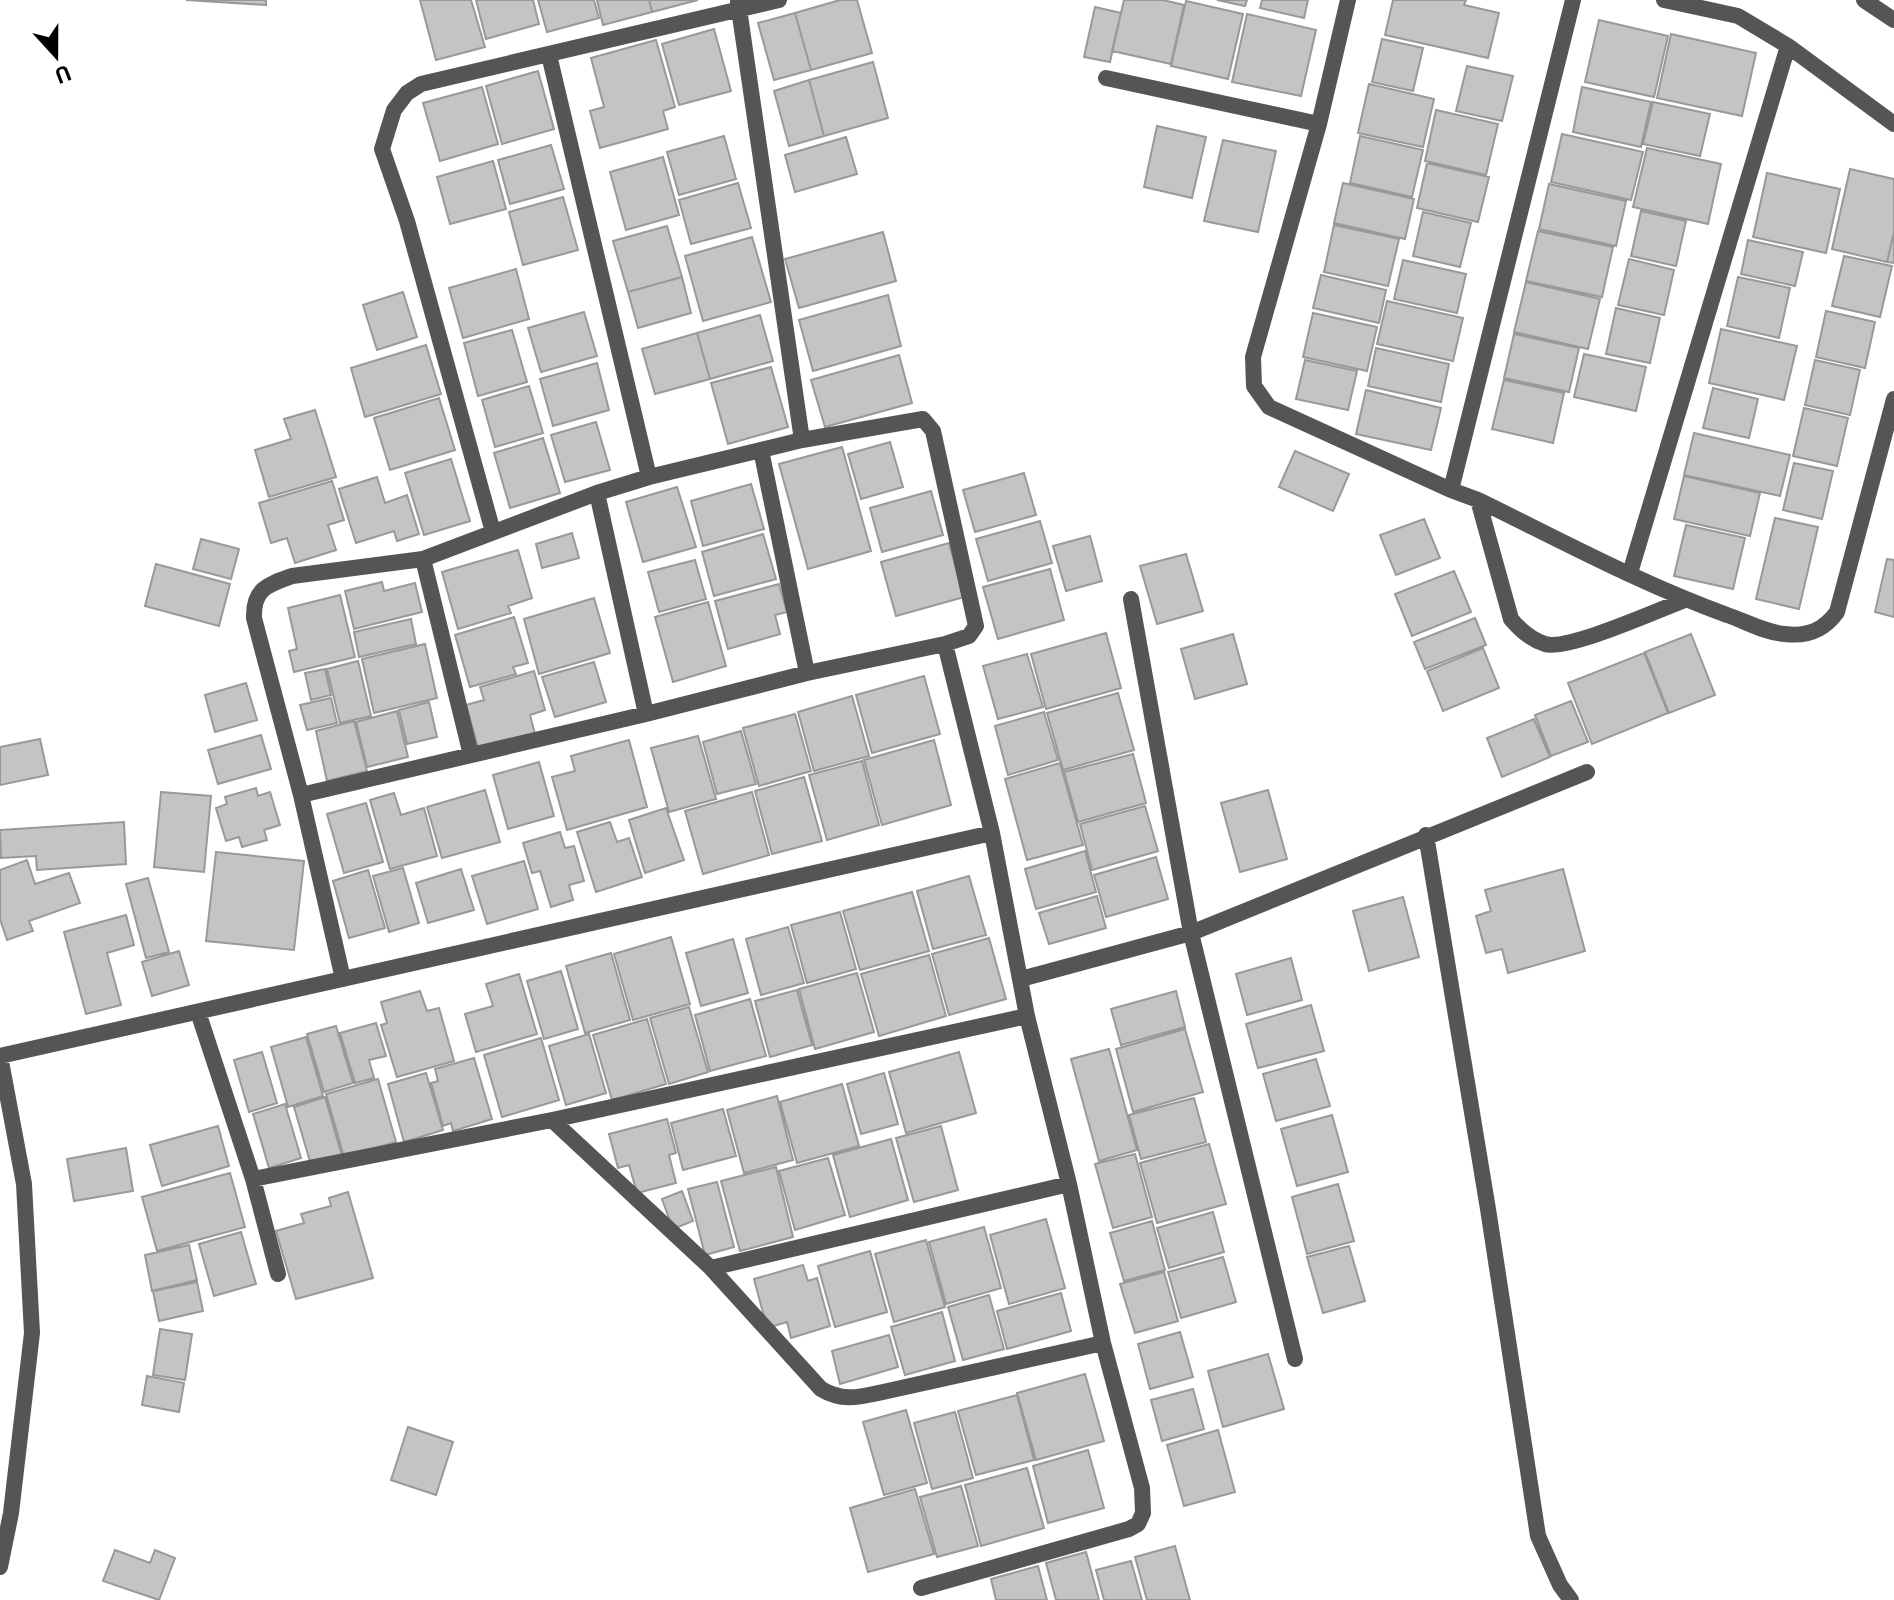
<svg xmlns="http://www.w3.org/2000/svg" width="1894" height="1600" font-family="Roboto,sans-serif">
	<style>
		.building { fill: #c4c4c4; stroke: #999; stroke-width: 2 }
		.lines { fill: none; stroke-linecap: round; stroke-linejoin: round }
		.minor { stroke: #555; stroke-width: 16 }
	</style>
	<rect width="100%" height="100%" fill="#fff"/>
	<!-- building -->
	<path class="building" d="M186,0H266V5Z
		M420,0H471L485,47L436,60Z
		M476,0H533L539,24L486,39Z
		M538,0H594L599,18L547,32Z
		M597,0H649L652,12L603,25Z
		M649,0H698L652,12Z
		M840,0H857L872,53L811,70L795,13Z
		M1124,0H1163L1184,5L1171,64L1112,51Z
		M1217,0H1247L1245,6Z
		M1262,0H1308L1304,18L1260,8Z
		M1393,0H1466L1464,5L1499,13L1488,58L1385,35Z
		M1186,1L1243,14L1228,79L1171,66Z
		M1095,7L1121,13L1110,62L1084,57Z
		M795,13L811,70L774,80L758,23Z
		M1247,14L1316,30L1301,96L1232,82Z
		M1599,20L1668,36L1654,97L1585,82Z
		M714,29L731,91L679,105L662,44Z
		M1671,34L1756,53L1742,116L1657,98Z
		M1382,39L1423,48L1413,91L1372,82Z
		M656,40L675,107L663,111L668,129L600,148L590,111L604,107L591,58Z
		M873,62L888,118L824,136L809,80Z
		M1467,66L1513,76L1502,121L1456,111Z
		M538,71L554,129L502,144L486,86Z
		M809,80L824,136L789,146L774,91Z
		M1369,84L1434,99L1423,147L1358,133Z
		M482,87L498,144L440,161L423,103Z
		M1582,87L1651,102L1641,147L1573,132Z
		M1653,102L1710,114L1700,156L1643,144Z
		M1436,110L1498,124L1486,175L1425,161Z
		M1157,126L1206,137L1192,198L1144,187Z
		M1562,134L1643,152L1631,200L1551,182Z
		M724,136L736,179L679,195L667,152Z
		M1360,136L1423,150L1412,197L1350,183Z
		M846,137L857,174L795,192L785,155Z
		M1223,140L1276,151L1258,232L1204,221Z
		M551,145L564,189L510,204L498,160Z
		M1647,148L1721,164L1708,224L1633,207Z
		M663,157L679,215L626,230L610,172Z
		M493,161L506,209L450,224L437,177Z
		M1427,163L1489,177L1478,222L1417,208Z
		M1850,169L1894,179V232L1887,262L1832,249Z
		M1767,173L1840,189L1826,253L1753,237Z
		M738,183L751,228L691,244L679,200Z
		M1343,183L1414,199L1405,239L1334,223Z
		M1549,184L1626,201L1616,246L1539,229Z
		M563,197L578,250L523,265L509,212Z
		M1641,211L1686,221L1676,266L1631,256Z
		M1423,212L1471,223L1460,267L1413,256Z
		M1334,225L1399,239L1388,286L1324,272Z
		M667,226L682,277L628,292L613,241Z
		M1538,231L1613,247L1602,297L1526,281Z
		M883,232L896,281L799,308L785,259Z
		M1894,232V263L1887,262Z
		M752,237L771,302L703,321L685,256Z
		M1748,240L1803,252L1795,286L1741,274Z
		M1844,256L1892,266L1880,317L1832,306Z
		M1629,259L1674,270L1664,315L1618,305Z
		M1403,260L1466,274L1457,313L1394,299Z
		M516,269L529,319L463,338L449,288Z
		M1321,275L1386,290L1379,323L1313,308Z
		M682,277L691,313L638,328L628,292Z
		M1738,277L1790,288L1779,338L1727,326Z
		M1526,282L1600,299L1588,349L1514,332Z
		M403,292L417,337L377,350L363,305Z
		M888,295L901,346L813,371L799,320Z
		M1387,301L1463,318L1453,361L1377,344Z
		M1616,308L1660,318L1650,363L1606,354Z
		M1826,311L1875,322L1865,368L1816,357Z
		M584,312L597,356L541,372L528,328Z
		M1313,313L1377,327L1367,371L1303,357Z
		M760,315L773,361L710,379L697,333Z
		M1721,329L1797,346L1784,400L1709,383Z
		M512,330L527,382L478,396L464,343Z
		M697,333L710,379L655,394L642,349Z
		M1514,334L1579,348L1569,392L1504,378Z
		M426,345L441,394L365,417L351,368Z
		M1376,348L1449,364L1441,402L1368,386Z
		M1584,354L1646,367L1636,411L1574,397Z
		M899,355L912,403L825,427L811,380Z
		M1305,360L1357,371L1348,410L1296,399Z
		M1815,360L1860,370L1850,415L1805,405Z
		M597,363L609,410L553,426L540,379Z
		M771,367L788,427L728,444L711,383Z
		M1504,380L1564,393L1553,443L1492,429Z
		M529,386L543,433L495,447L482,400Z
		M1713,388L1758,399L1749,438L1703,428Z
		M1366,390L1441,408L1431,450L1356,434Z
		M439,398L455,450L390,470L374,418Z
		M1804,408L1848,418L1837,466L1793,456Z
		M315,410L336,477L269,497L255,450L291,439L284,419Z
		M596,422L610,470L565,482L551,435Z
		M1694,433L1790,455L1780,496L1684,475Z
		M543,438L560,493L510,508L494,453Z
		M890,442L903,487L861,499L848,454Z
		M842,447L871,551L808,569L779,464Z
		M1295,451L1349,474L1333,511L1279,487Z
		M451,459L470,521L424,535L405,473Z
		M1794,463L1833,471L1822,519L1783,510Z
		M1024,473L1036,515L975,532L963,490Z
		M1684,476L1760,493L1750,536L1674,519Z
		M377,477L385,503L407,495L419,534L397,541L394,531L356,543L339,489Z
		M332,481L344,520L328,525L336,550L295,563L287,538L271,543L259,503Z
		M751,484L764,529L703,546L691,501Z
		M677,487L696,547L643,562L626,502Z
		M931,491L943,535L882,552L870,508Z
		M1775,518L1818,527L1799,609L1756,599Z
		M1424,519L1440,558L1396,575L1380,535Z
		M1040,521L1052,563L988,581L976,539Z
		M1686,525L1745,538L1733,589L1674,576Z
		M572,533L579,558L542,568L536,544Z
		M763,534L776,579L714,596L702,552Z
		M1090,536L1102,581L1066,591L1053,546Z
		M201,539L239,549L231,579L193,569Z
		M949,543L964,597L896,616L881,562Z
		M518,550L532,598L508,606L511,613L458,629L442,572Z
		M1186,554L1203,611L1157,624L1140,566Z
		M1887,559L1894,560V617L1875,612Z
		M695,560L706,599L659,612L648,572Z
		M156,564L230,584L219,626L145,606Z
		M1050,569L1064,620L998,639L983,587Z
		M1454,571L1471,612L1412,636L1395,594Z
		M382,582L384,591L415,583L422,612L354,629L345,591Z
		M779,584L787,612L775,615L780,634L728,649L715,601Z
		M340,595L355,657L294,672L289,651L297,649L288,608Z
		M594,598L610,653L539,674L524,619Z
		M708,602L726,666L673,682L655,617Z
		M514,617L528,663L513,667L516,674L470,687L455,635Z
		M1475,618L1486,645L1425,669L1414,642Z
		M411,619L416,644L359,657L354,632Z
		M1106,633L1121,688L1046,709L1031,654Z
		M1233,634L1247,684L1195,699L1181,649Z
		M1691,634L1715,695L1669,713L1645,652Z
		M425,644L437,698L374,713L362,659Z
		M1483,648L1499,688L1443,711L1427,671Z
		M1644,653L1668,713L1592,744L1568,683Z
		M1027,654L1043,707L998,719L983,666Z
		M358,661L371,716L340,723L327,669Z
		M594,662L606,702L555,717L542,677Z
		M325,669L331,695L311,700L305,673Z
		M534,671L545,710L530,715L535,734L479,751L466,705L484,700L480,687Z
		M924,676L940,734L872,753L856,695Z
		M246,683L257,720L215,732L205,695Z
		M1118,693L1134,750L1063,770L1047,713Z
		M852,696L869,756L814,771L798,712Z
		M331,698L337,723L307,730L300,705Z
		M1571,701L1588,742L1551,756L1535,715Z
		M429,702L437,737L407,744L399,710Z
		M397,711L408,757L367,767L356,722Z
		M1044,712L1058,760L1008,775L995,726Z
		M795,714L811,771L759,786L743,728Z
		M1534,719L1550,757L1502,777L1487,738Z
		M354,721L367,771L327,781L316,731Z
		M741,731L756,784L717,794L703,742Z
		M261,735L271,769L218,784L208,750Z
		M698,736L716,799L669,812L651,748Z
		M40,739L48,775L0,785V747Z
		M629,740L647,807L567,830L552,777L575,771L571,756Z
		M934,740L951,805L882,825L864,760Z
		M1133,754L1146,803L1078,822L1064,772Z
		M862,761L879,825L827,840L809,775Z
		M539,762L554,816L508,829L493,775Z
		M1060,763L1083,845L1027,860L1005,779Z
		M804,777L822,841L772,854L755,791Z
		M256,788L258,796L270,792L280,825L264,830L267,840L242,847L239,837L226,841L216,808L227,804L225,797Z
		M485,790L500,842L442,858L427,807Z
		M1268,790L1287,859L1240,872L1221,803Z
		M161,792L211,796L204,872L154,867Z
		M752,792L769,855L703,874L685,811Z
		M394,793L401,815L424,808L437,856L390,869L370,800Z
		M366,803L383,862L344,873L327,814Z
		M1145,806L1158,851L1092,870L1080,824Z
		M666,808L684,860L645,873L629,820Z
		M124,822L126,864L37,870L36,856L1,858L0,830Z
		M610,822L617,842L629,838L642,877L596,892L577,832Z
		M560,832L565,848L574,846L584,881L569,885L573,900L551,907L540,871L532,873L523,843Z
		M1085,851L1096,892L1036,909L1025,869Z
		M216,852L304,861L294,950L206,941Z
		M1156,857L1168,899L1106,917L1094,875Z
		M27,860L35,884L69,873L80,903L29,921L33,931L7,940L0,919V870Z
		M524,861L538,909L487,924L472,876Z
		M403,868L419,923L389,932L373,876Z
		M461,869L474,910L428,923L416,883Z
		M1563,869L1585,951L1508,973L1502,949L1486,953L1476,916L1491,911L1485,890Z
		M368,870L385,928L349,938L333,881Z
		M969,876L986,935L933,949L917,891Z
		M148,878L169,952L146,958L126,884Z
		M912,892L929,951L860,970L843,911Z
		M1097,896L1106,928L1049,944L1039,913Z
		M1403,897L1419,957L1369,971L1353,911Z
		M840,912L856,969L807,983L791,925Z
		M126,915L134,945L107,953L121,1005L86,1014L64,932Z
		M788,927L804,983L761,995L746,939Z
		M671,937L690,1004L633,1020L614,954Z
		M989,938L1006,999L949,1015L932,954Z
		M733,939L748,993L701,1006L686,953Z
		M179,951L189,985L152,996L142,962Z
		M611,953L630,1020L585,1033L566,966Z
		M929,955L946,1016L879,1036L861,974Z
		M1291,958L1302,1000L1247,1015L1236,974Z
		M561,971L578,1029L544,1039L527,981Z
		M857,973L874,1032L815,1049L799,989Z
		M519,974L537,1034L476,1052L465,1014L493,1006L486,984Z
		M797,990L812,1045L770,1057L755,1001Z
		M420,991L427,1011L439,1008L454,1061L397,1077L381,1025L387,1023L381,1002Z
		M1176,991L1185,1027L1121,1045L1111,1009Z
		M750,999L766,1056L710,1071L695,1015Z
		M1311,1005L1324,1051L1258,1068L1246,1024Z
		M689,1007L708,1072L669,1084L650,1018Z
		M647,1019L666,1084L612,1100L593,1035Z
		M376,1023L386,1056L369,1060L374,1078L355,1083L340,1033Z
		M336,1026L353,1083L324,1092L307,1034Z
		M1185,1029L1203,1092L1133,1112L1116,1049Z
		M589,1034L606,1093L566,1105L549,1046Z
		M306,1037L323,1096L288,1107L271,1047Z
		M541,1038L559,1100L502,1117L484,1055Z
		M1109,1049L1137,1150L1099,1161L1071,1059Z
		M262,1052L277,1103L249,1112L234,1060Z
		M959,1052L976,1113L906,1133L889,1072Z
		M474,1058L492,1119L453,1131L451,1123L443,1126L431,1083L438,1081L435,1069Z
		M1316,1059L1330,1106L1276,1121L1263,1074Z
		M426,1073L443,1130L404,1142L388,1084Z
		M884,1073L898,1124L861,1134L847,1084Z
		M378,1079L396,1142L344,1157L326,1094Z
		M842,1084L859,1146L797,1163L780,1102Z
		M777,1096L793,1160L744,1173L727,1110Z
		M325,1097L342,1156L311,1165L294,1107Z
		M1194,1098L1206,1142L1141,1159L1129,1115Z
		M285,1104L301,1158L269,1168L253,1114Z
		M723,1109L736,1156L683,1170L671,1123Z
		M1332,1115L1348,1172L1297,1186L1281,1129Z
		M667,1119L676,1153L669,1155L676,1183L637,1193L629,1165L618,1168L609,1134Z
		M218,1126L229,1166L162,1186L150,1145Z
		M941,1126L958,1190L914,1202L896,1138Z
		M891,1139L908,1200L850,1217L833,1155Z
		M1209,1144L1226,1204L1157,1223L1140,1163Z
		M126,1148L133,1191L74,1201L67,1159Z
		M1135,1154L1152,1217L1113,1228L1095,1164Z
		M828,1158L845,1215L795,1230L779,1171Z
		M776,1167L793,1237L740,1251L721,1181Z
		M230,1173L245,1227L157,1251L142,1197Z
		M717,1182L734,1247L705,1255L688,1189Z
		M1338,1184L1354,1241L1307,1254L1292,1197Z
		M682,1191L693,1221L673,1229L662,1199Z
		M348,1192L373,1278L296,1299L276,1231L304,1223L301,1214L331,1206L329,1198Z
		M1213,1212L1224,1252L1169,1268L1157,1228Z
		M1046,1219L1065,1288L1009,1304L990,1235Z
		M1152,1221L1165,1270L1124,1281L1110,1233Z
		M984,1227L1001,1288L946,1304L929,1242Z
		M241,1232L256,1284L214,1296L199,1244Z
		M926,1240L945,1307L894,1322L875,1254Z
		M189,1245L197,1280L152,1291L145,1255Z
		M1349,1246L1365,1301L1323,1313L1307,1257Z
		M870,1251L887,1312L835,1327L818,1266Z
		M1223,1257L1236,1302L1181,1318L1168,1272Z
		M803,1265L808,1281L817,1278L830,1326L791,1338L787,1322L767,1328L754,1279Z
		M1164,1272L1178,1321L1135,1333L1120,1284Z
		M197,1282L203,1311L159,1321L153,1291Z
		M1061,1293L1071,1331L1007,1349L997,1311Z
		M989,1295L1004,1349L963,1360L948,1307Z
		M942,1312L955,1361L905,1375L891,1327Z
		M160,1329L192,1334L185,1380L153,1375Z
		M1180,1332L1193,1377L1150,1389L1138,1344Z
		M889,1335L898,1367L840,1384L832,1351Z
		M1268,1354L1284,1409L1223,1427L1208,1371Z
		M1085,1374L1104,1441L1036,1460L1017,1393Z
		M147,1376L184,1383L179,1412L142,1405Z
		M1193,1389L1204,1429L1162,1441L1151,1400Z
		M1017,1395L1034,1460L976,1475L958,1411Z
		M906,1410L927,1483L884,1495L863,1422Z
		M955,1412L973,1478L932,1489L914,1423Z
		M408,1427L453,1442L436,1495L391,1480Z
		M1218,1430L1235,1492L1184,1506L1167,1445Z
		M1088,1450L1104,1508L1048,1523L1033,1466Z
		M1027,1468L1044,1528L981,1546L965,1485Z
		M961,1486L978,1546L937,1557L920,1497Z
		M915,1489L934,1554L868,1572L850,1508Z
		M1175,1546L1190,1600H1147L1135,1557Z
		M115,1550L150,1563L155,1550L175,1558L159,1600L103,1581Z
		M1086,1552L1099,1600H1056L1046,1563Z
		M1131,1561L1142,1600H1104L1096,1570Z
		M1038,1566L1047,1600H996L991,1579Z"/>
	<g class="lines">
		<!-- minor -->
		<path class="minor" d="M1348,0L1319,124L1253,357L1254,386L1269,407L1451,490L1478,500C1560,540 1641,584 1727,615C1745,621 1766,633 1785,634C1808,637 1824,630 1837,612L1894,399
			M1664,0L1738,16L1788,46L1894,124
			M1864,0L1894,20
			M738,2L802,440
			M549,55L649,477
			M1106,78L1319,124
			M761,450L807,673
			M1451,490L1573,0
			M597,493L646,714
			M1478,500L1511,619C1520,630 1530,639 1545,644C1568,651 1658,610 1685,600
			M493,532L407,221L382,149L394,110L407,93L421,84L779,0
			M423,559L471,755
			M1630,573L1788,46
			M1131,599L1191,933L1295,1359
			M301,795L646,714L807,673L945,644L992,833L1027,1016L1069,1184L1103,1343L1142,1488L1143,1513L1138,1524L1129,1529L921,1588
			M1426,835L1488,1209L1538,1536L1560,1585L1571,1600
			M343,979L301,795L254,618C253,589 267,585 292,576L423,559L597,493L649,477L802,440L923,419L933,431L976,626L969,636L945,644
			M1021,979L1191,933L1587,772
			M198,1012L253,1179L552,1120L1027,1016
			M0,1056L992,833
			M0,1056L24,1184L32,1333L11,1513L0,1567
			M552,1120L711,1268
			M253,1179L278,1274
			M1069,1184L711,1268L821,1389C843,1402 859,1397 883,1392L1103,1343"/>
	</g>
	<!-- north arrow -->
	<g transform="translate(56 56) rotate(159)" stroke="#ffffff" stroke-width="6" paint-order="stroke">
	<path d="M0-6L14 30L0 20L-14 30Z" fill="#000000"/>
	<text y="-12" font-size="22" font-weight="bold" text-anchor="middle" fill="#000000">U</text>
	</g>
</svg>
